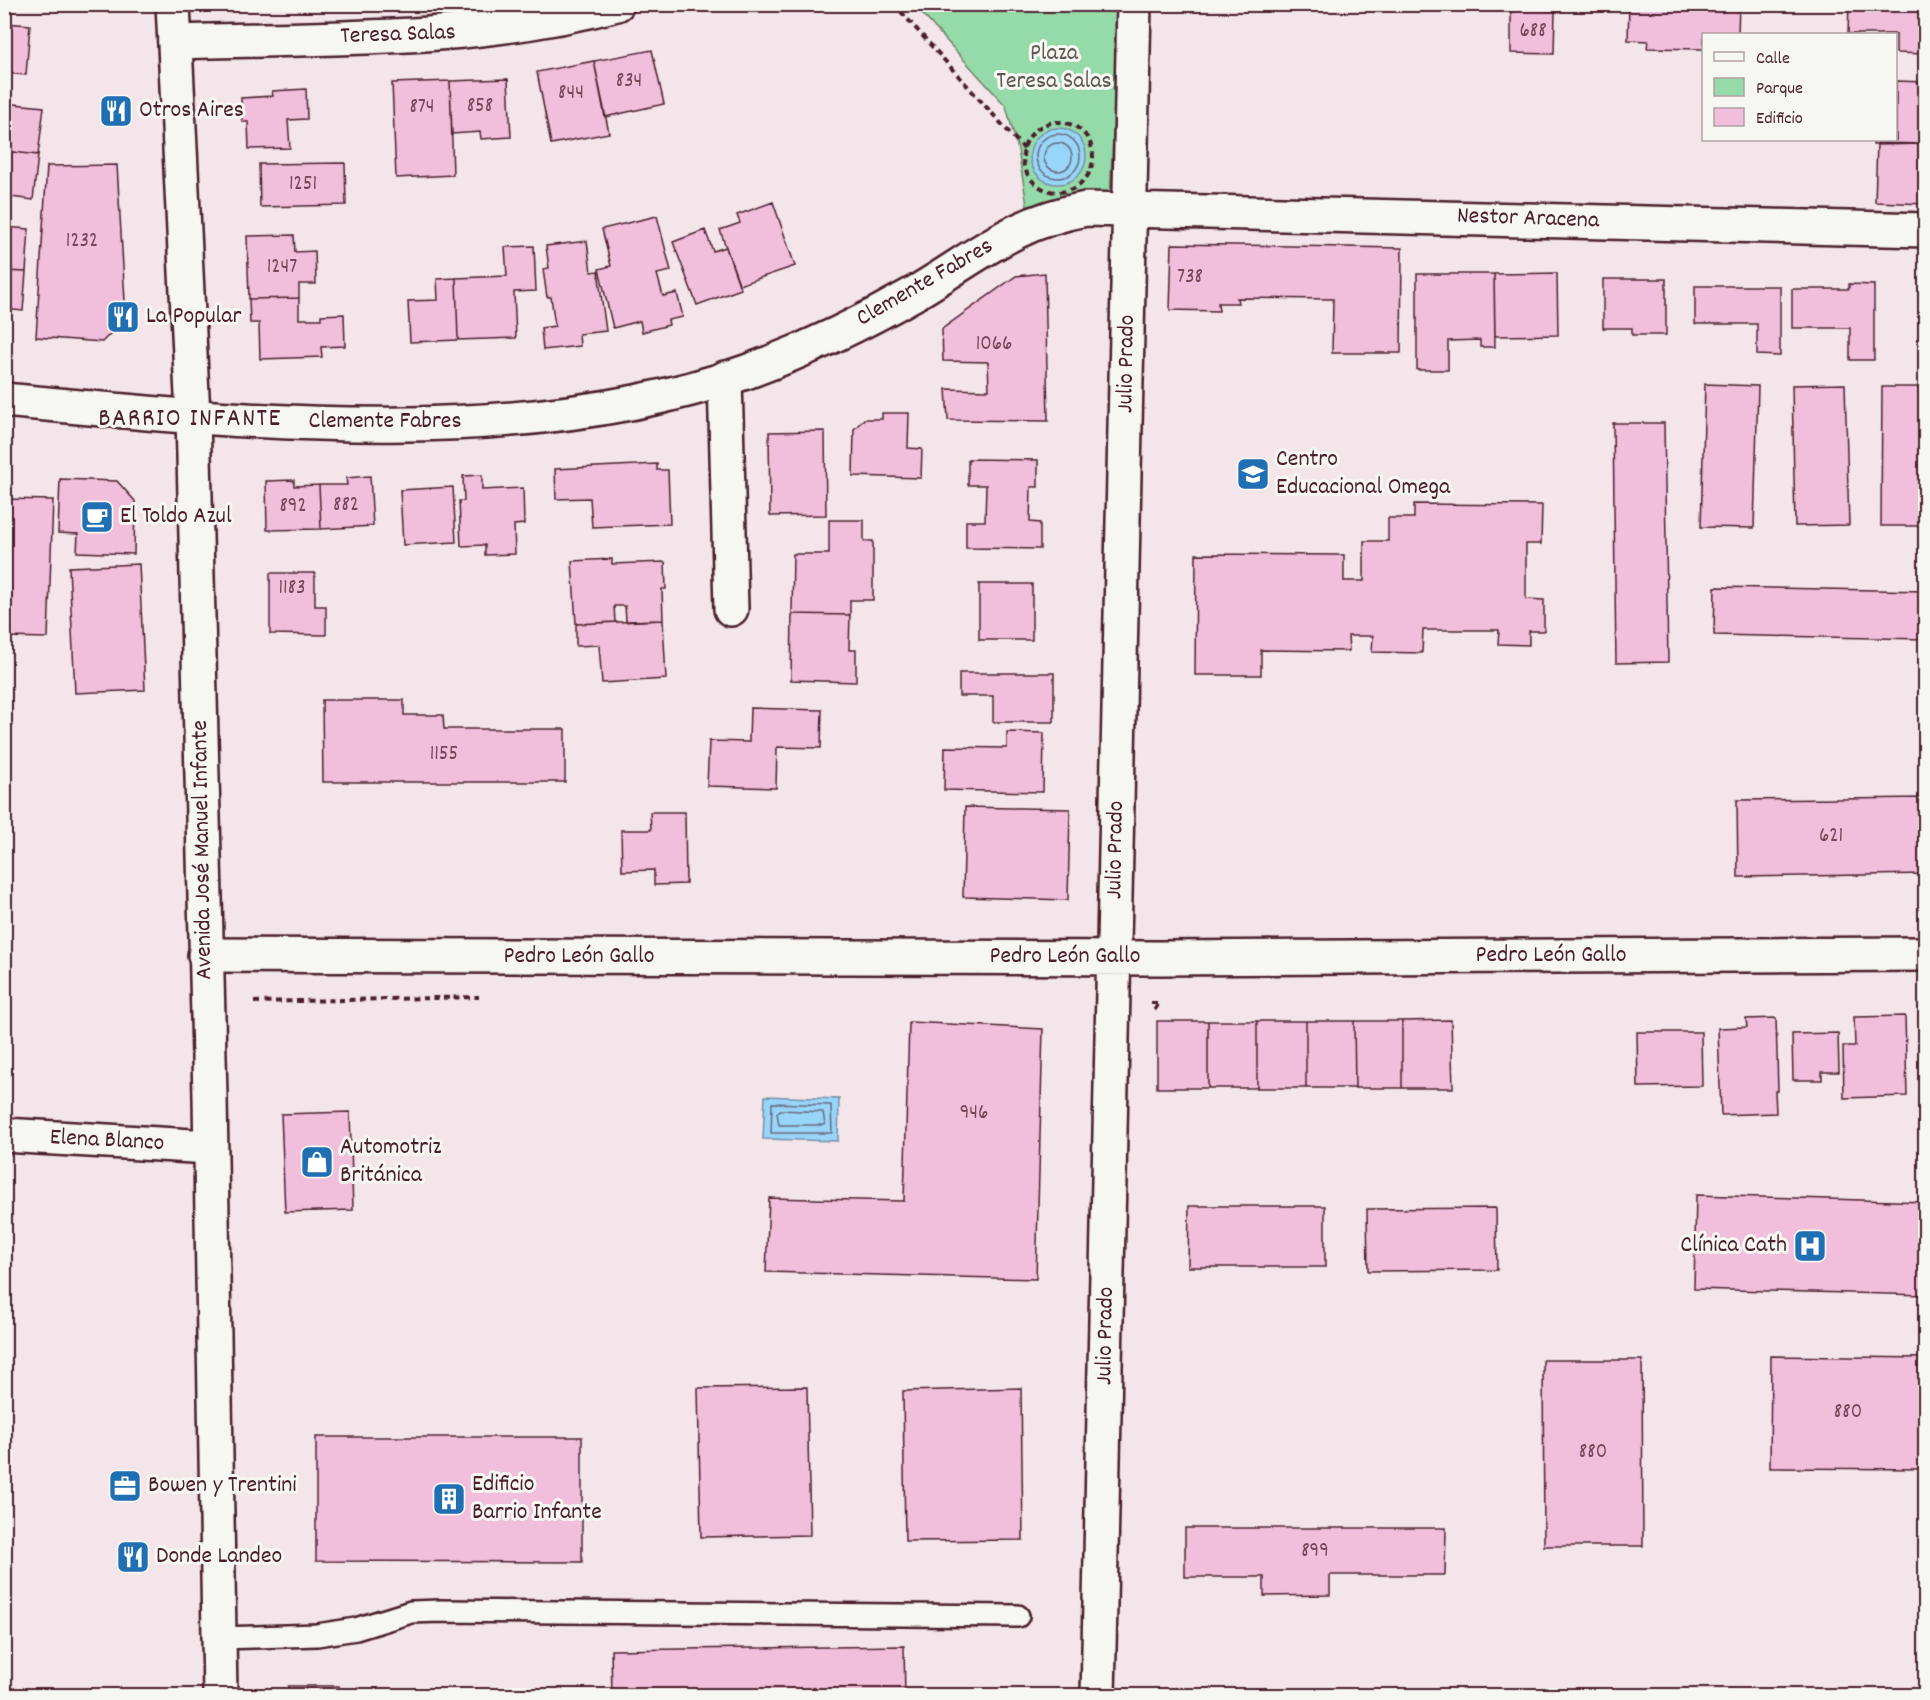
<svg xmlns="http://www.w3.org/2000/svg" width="1930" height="1700" font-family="Dekko,sans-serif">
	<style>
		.green { fill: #94dba9; stroke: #6f7d6a; stroke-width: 1.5 }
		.water { fill: #97d6f9; stroke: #788da7; stroke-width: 1.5 }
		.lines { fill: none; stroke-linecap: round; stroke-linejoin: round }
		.shore { stroke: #69687d; stroke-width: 1.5 }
		.building { fill: #f1bedc; stroke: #4a1f2b; stroke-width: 1.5 }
		.service-casing { stroke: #4a1f2b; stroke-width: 26 }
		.minor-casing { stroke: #4a1f2b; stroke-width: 38 }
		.tertiary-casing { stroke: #4a1f2b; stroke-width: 38 }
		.path { stroke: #4a1f2b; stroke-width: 4; stroke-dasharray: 6 4.5; stroke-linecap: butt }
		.service { stroke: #f6f6f2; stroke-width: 21 }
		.minor { stroke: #f6f6f2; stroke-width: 33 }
		.tertiary { stroke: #f6f6f2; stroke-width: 33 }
		.labels { text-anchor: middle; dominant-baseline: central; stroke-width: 6; stroke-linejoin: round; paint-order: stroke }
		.number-label { font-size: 21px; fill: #744757 }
		.street-label { font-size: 24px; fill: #4a1f2b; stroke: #f6f6f2 }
		.park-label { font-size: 24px; fill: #605751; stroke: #f6f6f2 }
		.poi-label { font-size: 24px; fill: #4a1f2b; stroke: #f6f6f2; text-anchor: start }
		.neighbourhood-label { font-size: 26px; letter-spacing: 1.5px; fill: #4a1f2b; stroke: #f6f6f2 }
	</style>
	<rect width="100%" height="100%" fill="#f4e5eb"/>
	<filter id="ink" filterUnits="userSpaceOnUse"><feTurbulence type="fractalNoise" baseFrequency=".0167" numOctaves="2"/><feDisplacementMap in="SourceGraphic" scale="12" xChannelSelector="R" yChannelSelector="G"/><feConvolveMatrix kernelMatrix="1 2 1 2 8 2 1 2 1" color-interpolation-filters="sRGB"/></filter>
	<g filter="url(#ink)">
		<!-- green -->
		<path class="green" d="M914,5H1120L1110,195L1028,211L1018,150L1006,106Z"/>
		<!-- water -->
		<path class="water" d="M1030 156a28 28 0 1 1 56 0a28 28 0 1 1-56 0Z
			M765,1096L839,1099L838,1141L763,1139Z"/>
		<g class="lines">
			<!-- shore -->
			<path class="shore" d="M1036 156a22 22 0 1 1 44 0a22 22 0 1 1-44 0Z
				M1044 157a14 14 0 1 1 28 0a14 14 0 1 1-28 0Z
				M772,1103L831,1105L832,1133H771Z
				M780,1110L823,1112L825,1125H779L777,1113Z"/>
		</g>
		<!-- building -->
		<path class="building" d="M1504,4H1547V10H1555L1554,54L1511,53V8H1504Z
			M1739,4L1738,34H1704V49L1647,48L1648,41L1628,40L1629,5Z
			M1849,4H1926V54L1896,53V34H1848Z
			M4,23L30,25L26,75L4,73Z
			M652,50L664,104L605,117L594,61Z
			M594,61L609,133L551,144L537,72Z
			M508,79L511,137L481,139L480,132L452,134L450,81Z
			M450,81L453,175L396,178L392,83Z
			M1896,81L1926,82V144L1873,145L1874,140H1896Z
			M306,89L307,119L288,120L290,148L249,149L248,122H242L241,98L273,96L272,91Z
			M4,103L44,107L38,155L4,151Z
			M1877,143L1926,144V204L1875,202Z
			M4,151L38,155L33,200L4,196Z
			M345,163L346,205L260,207L259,164Z
			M117,165L126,318L102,342L36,337L47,166Z
			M773,202L795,266L739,285L720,230L740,223L737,215Z
			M657,216L671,271L657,274L663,296L677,293L683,317L668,320L669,325L642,332L640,321L613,328L599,269L611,266L602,229Z
			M4,227L29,229L26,272L4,271Z
			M705,230L713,251L726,247L741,289L697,305L673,242Z
			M294,235L295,252L315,251L316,284H299V298L249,299L247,236Z
			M587,241L591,272L598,271L606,331L579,334L580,346L543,350L541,328L555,326L551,297H547L543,269L549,268L546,246Z
			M1172,244L1402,248L1401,353H1332L1333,299L1237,298L1238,303H1218L1219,311L1170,310Z
			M534,246L536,291L514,292L516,338L458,340L456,278L507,276L505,247Z
			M4,271L26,272L23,311L4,309Z
			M1045,273L1048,421L948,420L946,389L989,390L988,362L943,361L942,329L1016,276Z
			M1557,273L1558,335L1495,336L1494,274Z
			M1417,274H1494L1495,347H1480V340L1448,341V370H1417Z
			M456,278L458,340L410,342L408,301L438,300L437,279Z
			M1603,279H1666V335H1632V328H1603Z
			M1923,281H1926V364H1922Z
			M1849,284L1874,285V360H1850V328H1792V289H1849Z
			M1695,286H1780V356L1757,355V324H1695Z
			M299,298V319H321V315L344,314L345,346L321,347L322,357L260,359L259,323H250L249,299Z
			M1705,384L1758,386L1754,528L1701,527Z
			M1845,384L1849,525L1795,526L1792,385Z
			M1882,387H1926V526H1881Z
			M882,413H909L908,448L922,449L921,478L853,476L854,429L864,419H882Z
			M1613,423H1664L1668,662L1616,663Z
			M825,431L826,515L770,516L769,432Z
			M968,459L1038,460V487H1031L1030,522L1040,523V549L966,548V521H985L986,485H968Z
			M657,464V470H668L670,524L592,527L590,498L556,499L555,469Z
			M482,475V490L523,488L524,524L514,525L515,554L485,555V545L461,546L459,501H464L463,476Z
			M370,476L373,526L321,529L319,485H347L346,478Z
			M60,479L117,481L135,501L134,554L77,552L78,534L58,533Z
			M294,480V486L319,485L321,529L267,530L266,481Z
			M453,487L456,542L403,545L400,490Z
			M4,499L53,500L48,638L4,637Z
			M1414,504L1542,505L1541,544H1526V599L1544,600V631H1529V645L1498,644L1499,630H1423L1422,653L1372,652L1373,636H1348L1349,651L1261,650V675H1195L1196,554L1344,555V581H1364V541H1388V518H1414Z
			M829,520H864V541H873V600H850V615L792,614L793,554H829Z
			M612,559V564L665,562L666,589H662L663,620L626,621L625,606H614L615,622L576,624L572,561Z
			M139,564L145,690L75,693L69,567Z
			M270,573H315V606H326V635L270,634Z
			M979,584H1032V640H979Z
			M1715,587L1926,591V639L1714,635Z
			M792,614L850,615L849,650H856V682L791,680Z
			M663,620L666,679L602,683L599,645L576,646V624Z
			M959,673H1054V722H993V696H959Z
			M322,700H404V715H443L444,729H565V782H323Z
			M750,708L822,710L821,748L777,747L776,788L707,786L709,741L749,742Z
			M1007,732L1044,733L1043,792L944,790L945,747L1007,748Z
			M1926,798V874L1738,877L1737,800Z
			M965,807L1070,809L1068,900L963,897Z
			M650,812H685L686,884L654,885V870L622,871L621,830H651Z
			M1905,1016L1907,1096L1844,1098L1843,1046H1855L1854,1017Z
			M1776,1018L1778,1091H1775L1776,1113L1721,1115L1718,1028L1747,1027L1746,1019Z
			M1451,1020L1453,1088H1402V1021Z
			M1157,1021H1208V1088H1157Z
			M1208,1021H1257V1088H1208Z
			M1257,1021H1306V1088H1257Z
			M1306,1021H1354L1355,1088H1306Z
			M1354,1021H1402V1088H1355Z
			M909,1022L1043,1029L1036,1279L766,1272L769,1198L904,1201Z
			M1637,1032H1701L1702,1086L1638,1087Z
			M1838,1033L1839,1072H1822V1080H1793L1792,1034Z
			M350,1112L353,1210L285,1212L281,1114Z
			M1921,1153H1926V1177L1922,1178Z
			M1696,1195L1926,1202V1295L1694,1289Z
			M1189,1206H1325V1267H1188Z
			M1496,1208L1497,1270L1368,1271L1367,1209Z
			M1771,1356L1926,1358V1469L1770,1468Z
			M1543,1360H1642L1643,1546H1544Z
			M807,1387L810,1535L701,1537L698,1388Z
			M1021,1388L1023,1540L905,1541L903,1391Z
			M316,1437H582V1562L316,1561Z
			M1185,1528H1446L1445,1575H1330V1595L1264,1596V1577H1185Z
			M904,1646L905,1696H612L611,1650Z
			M288,1686H339V1696H288Z"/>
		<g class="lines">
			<!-- service casing -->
			<g class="service-casing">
				<path id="service" d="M219,1638L317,1635L356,1629L411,1612L441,1611L1018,1616"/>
			</g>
			<!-- minor casing -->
			<g class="minor-casing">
				<path id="minor" d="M175,42C325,37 471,43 617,4
					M725,378L731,609
					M4,400C239,422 520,452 746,372C804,351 861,324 915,293C976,257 1013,222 1086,209L1926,230
					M205,955L1158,958L1926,954
					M4,1135L210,1147
					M1098,1696L1134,4"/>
			</g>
			<!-- tertiary casing -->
			<g class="tertiary-casing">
				<path id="tertiary" d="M173,4L193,416L210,1097L220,1696"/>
			</g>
			<!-- path -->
			<path class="path" d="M894,4L1024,149
				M1023 157a35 35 0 1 1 70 0a35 35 0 1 1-70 0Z
				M254,1002L479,997
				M1151,1003H1159L1152,1014"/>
			<!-- service -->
			<use href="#service" class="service"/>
			<!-- minor -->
			<use href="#minor" class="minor"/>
			<!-- tertiary -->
			<use href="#tertiary" class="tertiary"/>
		</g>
	</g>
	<!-- icons -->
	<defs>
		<g id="restaurant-square" transform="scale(1.725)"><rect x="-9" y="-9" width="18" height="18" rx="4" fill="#1f6fb2" stroke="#f6f6f2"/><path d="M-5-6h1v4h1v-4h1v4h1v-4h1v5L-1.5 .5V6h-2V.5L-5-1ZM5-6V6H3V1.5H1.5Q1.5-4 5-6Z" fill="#fff"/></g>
		<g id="school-square" transform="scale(1.725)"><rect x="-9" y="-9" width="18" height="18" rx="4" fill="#1f6fb2" stroke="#f6f6f2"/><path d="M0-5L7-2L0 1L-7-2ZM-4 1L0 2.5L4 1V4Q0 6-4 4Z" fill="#fff"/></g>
		<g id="cafe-square" transform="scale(1.725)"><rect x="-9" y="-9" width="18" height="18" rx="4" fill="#1f6fb2" stroke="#f6f6f2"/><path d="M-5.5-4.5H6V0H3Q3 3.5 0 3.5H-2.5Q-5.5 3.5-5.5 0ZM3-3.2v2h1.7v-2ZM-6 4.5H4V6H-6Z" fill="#fff"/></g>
		<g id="shop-square" transform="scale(1.725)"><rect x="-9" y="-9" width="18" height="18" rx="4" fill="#1f6fb2" stroke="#f6f6f2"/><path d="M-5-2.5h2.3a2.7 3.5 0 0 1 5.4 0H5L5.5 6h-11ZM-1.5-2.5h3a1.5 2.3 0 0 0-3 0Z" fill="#fff"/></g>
		<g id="hospital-square" transform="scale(1.725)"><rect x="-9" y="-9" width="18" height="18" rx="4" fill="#1f6fb2" stroke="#f6f6f2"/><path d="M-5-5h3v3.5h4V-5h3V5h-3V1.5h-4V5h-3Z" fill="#fff"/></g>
		<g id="office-square" transform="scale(1.725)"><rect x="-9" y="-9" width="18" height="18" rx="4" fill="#1f6fb2" stroke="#f6f6f2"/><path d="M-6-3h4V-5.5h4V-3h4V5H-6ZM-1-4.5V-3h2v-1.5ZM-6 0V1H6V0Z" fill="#fff"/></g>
		<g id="building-square" transform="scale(1.725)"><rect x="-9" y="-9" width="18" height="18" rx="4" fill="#1f6fb2" stroke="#f6f6f2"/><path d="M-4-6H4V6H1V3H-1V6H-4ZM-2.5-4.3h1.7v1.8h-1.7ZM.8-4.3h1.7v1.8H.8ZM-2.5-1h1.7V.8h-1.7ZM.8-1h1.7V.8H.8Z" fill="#fff"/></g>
	</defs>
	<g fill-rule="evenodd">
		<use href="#restaurant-square" x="116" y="111"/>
		<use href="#restaurant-square" x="123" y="317"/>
		<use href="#school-square" x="1253" y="474"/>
		<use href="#cafe-square" x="97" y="517"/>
		<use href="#shop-square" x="317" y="1162"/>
		<use href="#hospital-square" x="1810" y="1246"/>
		<use href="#office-square" x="125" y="1486"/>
		<use href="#building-square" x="449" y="1499"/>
		<use href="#restaurant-square" x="133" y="1557"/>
	</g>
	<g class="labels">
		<!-- number labels -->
		<g class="number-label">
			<text x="1533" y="32">688</text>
			<text x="629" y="82">834</text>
			<text x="571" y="94">844</text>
			<text x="480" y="107">858</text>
			<text x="422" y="108">874</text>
			<text x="303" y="185">1251</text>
			<text x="82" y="242">1232</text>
			<text x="282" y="268">1247</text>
			<text x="1190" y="278">738</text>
			<text x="994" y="345">1066</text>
			<text x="346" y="506">882</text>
			<text x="293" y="507">892</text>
			<text x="292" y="589">1183</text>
			<text x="444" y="755">1155</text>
			<text x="1831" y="837">621</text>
			<text x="974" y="1114">946</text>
			<text x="1848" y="1413">880</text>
			<text x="1593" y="1453">880</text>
			<text x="1315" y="1552">899</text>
		</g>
		<!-- street labels -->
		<g class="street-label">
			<text transform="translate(398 35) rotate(-2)">Teresa Salas</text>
			<text transform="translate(1528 219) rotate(2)">Nestor Aracena</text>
			<text transform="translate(925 283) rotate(-30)">Clemente Fabres</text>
			<text transform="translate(1127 364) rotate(-89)">Julio Prado</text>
			<text x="385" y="422">Clemente Fabres</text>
			<text transform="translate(203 850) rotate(-91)">Avenida José Manuel Infante</text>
			<text transform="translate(1116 850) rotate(-89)">Julio Prado</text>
			<text x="1551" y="956">Pedro León Gallo</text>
			<text x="579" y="957">Pedro León Gallo</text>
			<text x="1065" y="957">Pedro León Gallo</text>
			<text transform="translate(107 1141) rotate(3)">Elena Blanco</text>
			<text transform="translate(1106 1336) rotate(-89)">Julio Prado</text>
		</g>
		<!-- park labels -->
		<g class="park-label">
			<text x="1054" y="54">Plaza<tspan x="1054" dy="28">Teresa Salas</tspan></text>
		</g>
		<!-- poi labels -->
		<g class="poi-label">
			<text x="139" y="111">Otros Aires</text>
			<text x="146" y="317">La Popular</text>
			<text x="1276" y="460">Centro<tspan x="1276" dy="28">Educacional Omega</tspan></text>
			<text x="120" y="517">El Toldo Azul</text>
			<text x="340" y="1148">Automotriz<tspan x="340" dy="28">Británica</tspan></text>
			<text x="1787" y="1246" text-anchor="end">Clínica Cath</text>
			<text x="472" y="1485">Edificio<tspan x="472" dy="28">Barrio Infante</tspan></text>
			<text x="148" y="1486">Bowen y Trentini</text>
			<text x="156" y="1557">Donde Landeo</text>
		</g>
		<!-- neighbourhood labels -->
		<g class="neighbourhood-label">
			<text x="190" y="419">BARRIO INFANTE</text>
		</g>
	</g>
	<!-- margin -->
	<rect width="1930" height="1700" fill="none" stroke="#f6f6f2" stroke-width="24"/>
	<rect x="12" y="12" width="1906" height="1676" fill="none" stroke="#4a1f2b" stroke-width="2" filter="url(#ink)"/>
	<!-- legend -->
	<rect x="1702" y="33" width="195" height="108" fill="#f6f6f2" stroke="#b1a0a2" stroke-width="1.5"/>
	<rect x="1714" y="52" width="30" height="9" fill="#f6f6f2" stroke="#b1a0a2" stroke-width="1.5"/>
	<text x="1756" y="63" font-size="18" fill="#4a1f2b">Calle</text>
	<rect x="1714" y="78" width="30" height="18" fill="#94dba9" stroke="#b1a0a2" stroke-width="1.5"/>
	<text x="1756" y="93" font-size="18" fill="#4a1f2b">Parque</text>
	<rect x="1714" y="108" width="30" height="18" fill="#f1bedc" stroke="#b1a0a2" stroke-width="1.5"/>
	<text x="1756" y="123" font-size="18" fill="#4a1f2b">Edificio</text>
</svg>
